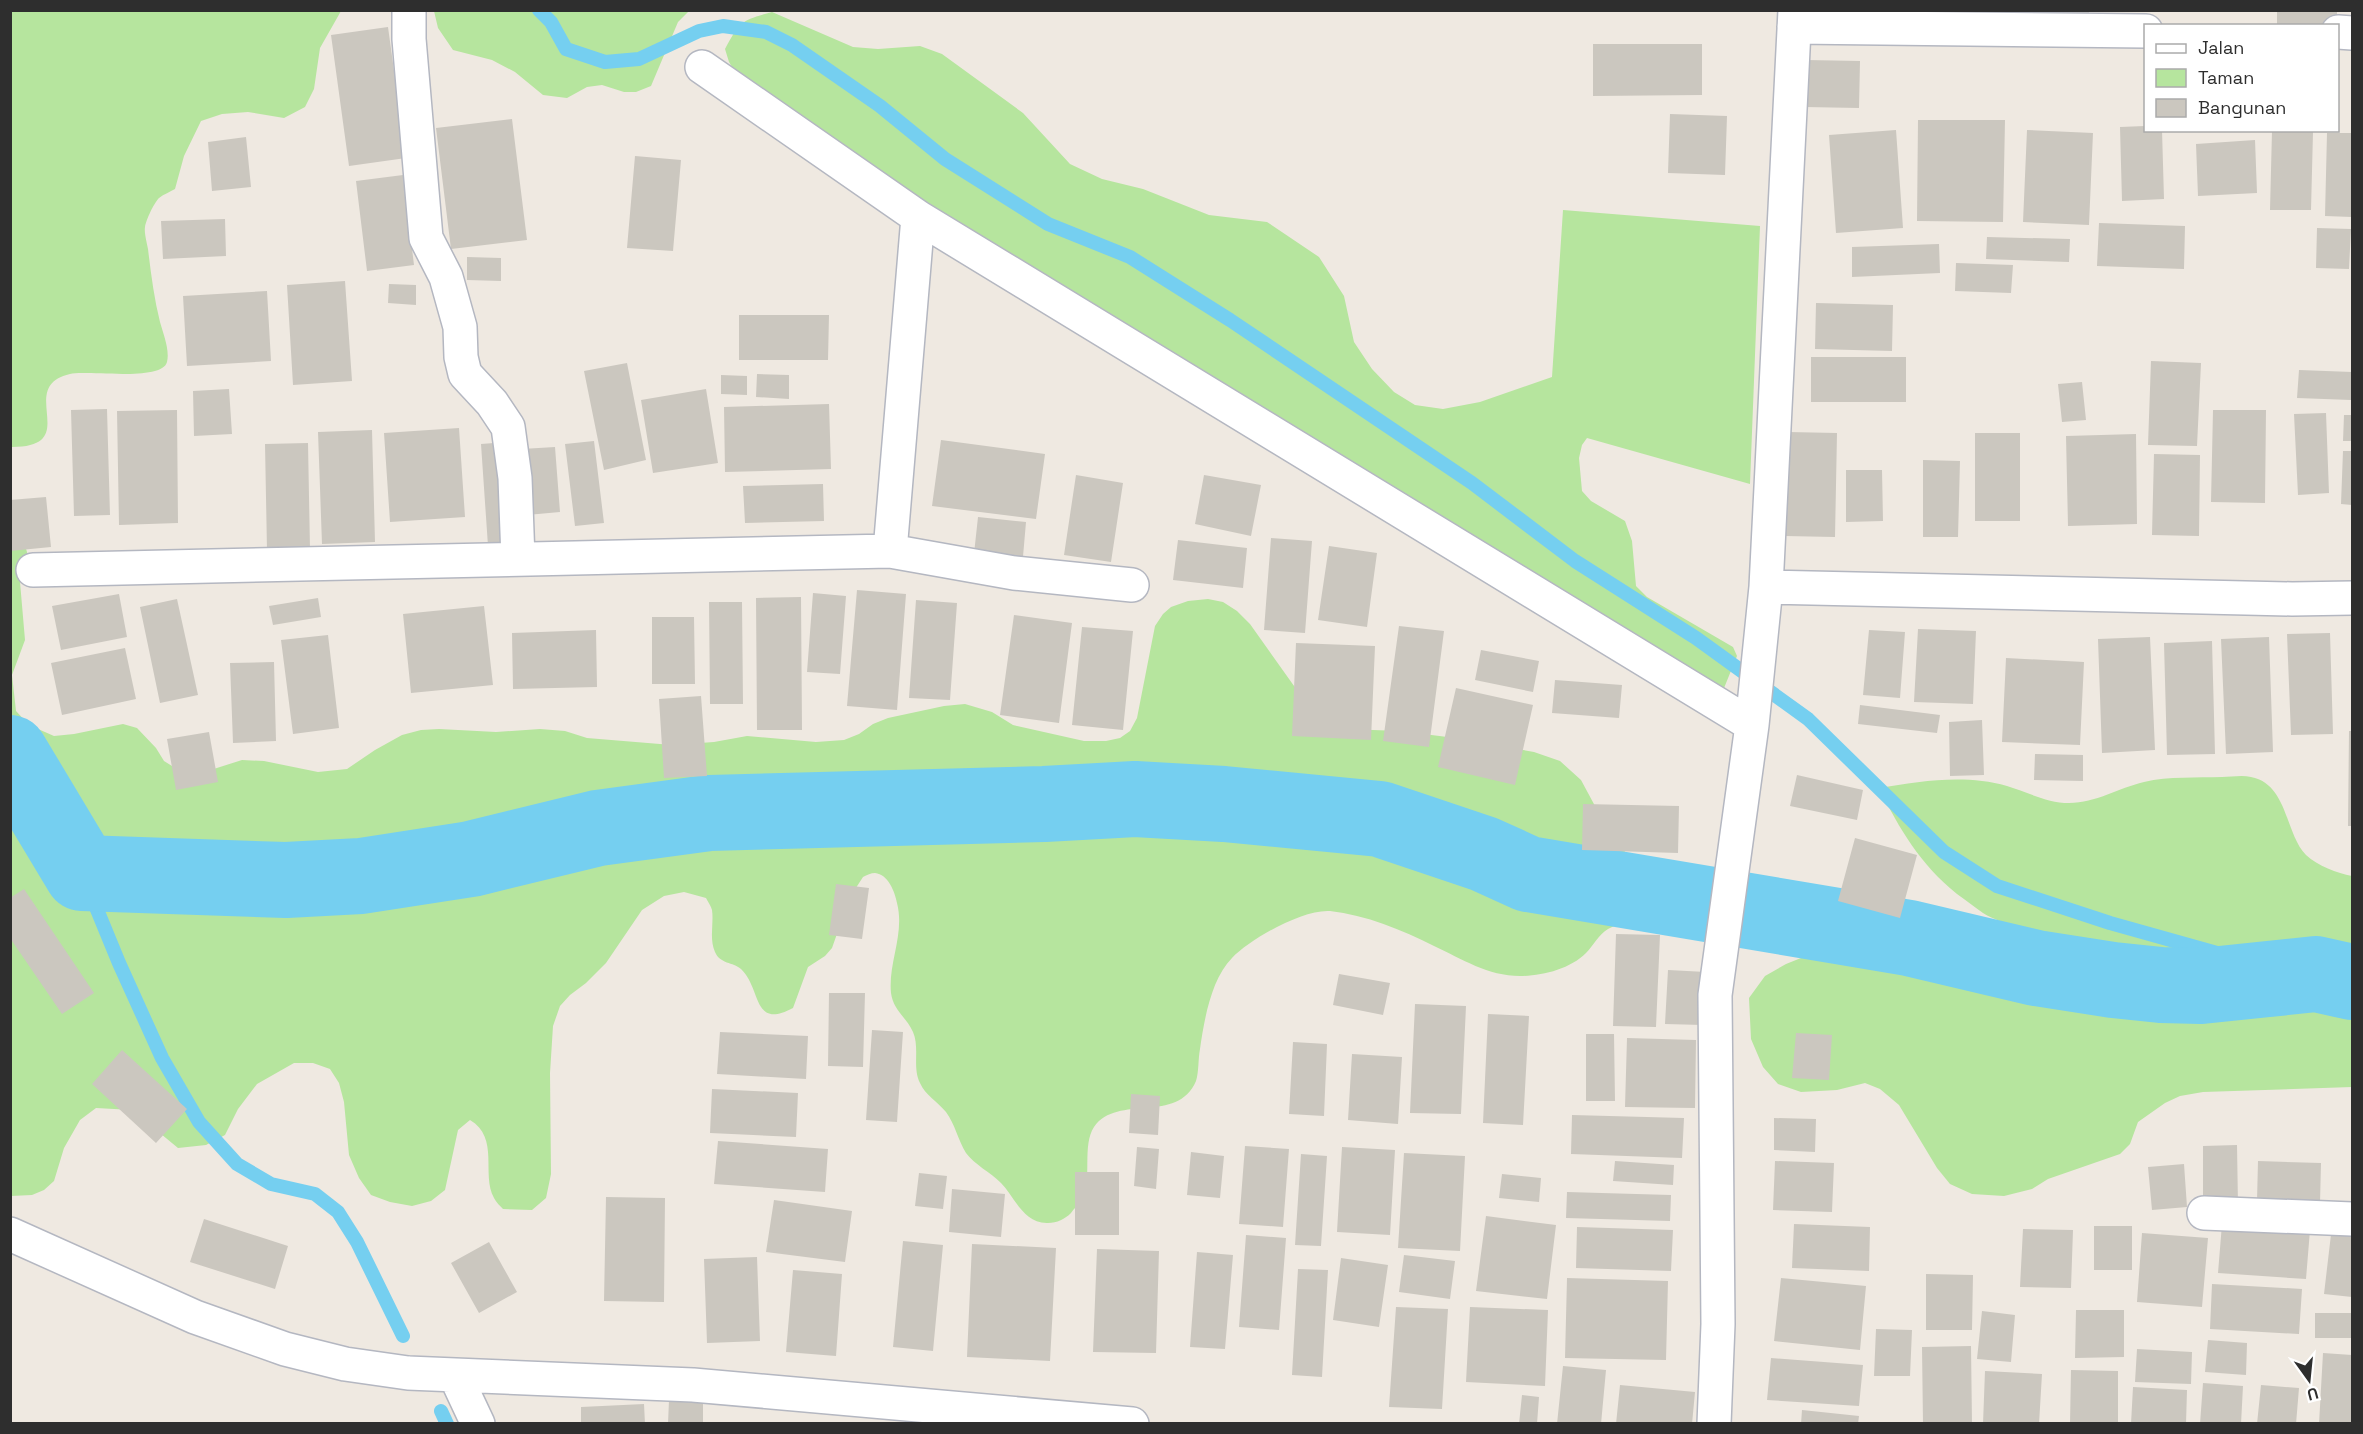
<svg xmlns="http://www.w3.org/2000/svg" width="2363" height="1434" font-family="'Space Grotesk',sans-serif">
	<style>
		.green { fill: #b6e59e }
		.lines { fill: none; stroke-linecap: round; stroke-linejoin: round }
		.stream { stroke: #75cff0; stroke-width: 14 }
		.river { stroke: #75cff0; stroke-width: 76 }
		.building { fill: #cbc7bf }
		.minor-casing { stroke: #b4b7c1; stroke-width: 36 }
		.minor { stroke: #fff; stroke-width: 33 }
	</style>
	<rect width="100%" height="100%" fill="#efe9e1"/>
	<!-- green -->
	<path class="green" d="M11,10L341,11L320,48L314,89L305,107L284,118L248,112L222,114L201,121L184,156L175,189C170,192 164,194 159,198C154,203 146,220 145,227C144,233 147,243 148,249C151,274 154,298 160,322C163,333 170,350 167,362C162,382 86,370 70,374C14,387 85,448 10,447Z
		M434,11V10L689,11L678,22L651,86L636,92H624L602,85L587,87L567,98L543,95L515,72L492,60L453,50L438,28Z
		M772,12L853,47L878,49L920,46L942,54L1023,113L1070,164L1102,179L1143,189L1209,215L1267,222L1319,257L1344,296L1354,342L1372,369L1394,392L1415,405L1443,409L1480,402L1552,377L1563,210L1760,226L1750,484L1587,438L1582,445L1579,458L1582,491L1591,501L1625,521L1632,541L1636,586L1647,597L1733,647L1737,656L1722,693L1113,330L741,82L729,62L725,49C740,21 742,20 772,12Z
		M11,536L24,541L28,556L20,582L25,640L12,675L16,711L29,725L54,736L74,734L123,724L137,728L156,748L164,761L180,771L198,774L242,760L264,761L318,772L347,769L375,750L402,735L421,730L439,729L496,732L540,729L565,731L587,738L672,745L714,742L747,736L816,742L844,740L859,734L873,724L888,718L944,706L965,704L992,712L1013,725L1084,741H1106L1120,738L1130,731L1137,718L1155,626L1163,614L1171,607L1188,601L1208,599L1223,602L1237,611L1250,624L1309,707L1346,729L1400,731L1463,739L1534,752L1560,761L1581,780L1602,819L1630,859L1651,875L1675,882L1688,893L1690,911L1684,918C1659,919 1630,917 1608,929C1599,934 1593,946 1586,953C1570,969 1542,976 1520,976C1488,976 1462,959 1434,946C1402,930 1366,915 1330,911C1303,909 1250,939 1232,958C1211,979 1204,1021 1200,1049C1198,1059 1199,1072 1196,1081C1177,1125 1118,1093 1094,1127C1082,1145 1092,1179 1083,1198C1081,1203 1074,1208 1071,1213C1065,1219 1057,1223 1048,1223C1023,1224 1015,1197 1001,1183C990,1172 975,1165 966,1153C958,1140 955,1124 946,1112C938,1102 925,1095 920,1083C912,1067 920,1048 913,1032C907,1018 893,1010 891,993C888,963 905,934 897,903C895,892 888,874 875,873C871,873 867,875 863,877L850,897L832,948L825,956L808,967L793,1008C752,1030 762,989 741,969C733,962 720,964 715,952C709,938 714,924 712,910C711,906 708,902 706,898L684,892L664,896L642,910L606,963L586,983L570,995L560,1006L553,1026L550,1073L551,1174L546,1198L532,1210L503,1209C500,1206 496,1202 494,1198C481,1174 500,1138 470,1120L458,1130L445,1190L431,1201L412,1206L390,1202L371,1195L359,1178L349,1155L344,1102L339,1083L330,1069L313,1063H294L257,1084L238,1109L225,1135L206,1145L178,1148L132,1110L96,1108L80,1120L64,1148L54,1181L44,1190L32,1195L11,1196Z
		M2222,777C2231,777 2242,775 2251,777C2288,784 2285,834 2306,855C2318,866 2337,873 2352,876V1087L2203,1092L2180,1096L2165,1103L2138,1122L2130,1144L2120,1154L2048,1179L2032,1189L2004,1196L1972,1194L1950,1184L1937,1168L1899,1105L1880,1089L1865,1083L1837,1090L1801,1092L1778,1084L1763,1067L1751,1039L1749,998L1765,976L1786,964L1811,954L1843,947L1879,946L1930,963L1984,962L2009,951L2013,932C2006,921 1994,920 1983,913C1974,907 1966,900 1957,894C1920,864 1900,830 1879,788C1921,781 1965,774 2007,786C2027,792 2047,803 2069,803C2096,803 2118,788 2144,782C2169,776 2197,778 2222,777Z"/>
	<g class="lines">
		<!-- stream -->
		<path class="stream" d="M539,10L551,22L566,49L605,62L639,59L699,31L723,26L766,32L792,45L880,106L945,159L1048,224L1130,257L1230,320L1472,483L1575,561L1696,638L1808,719L1944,852L1997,886L2110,923L2242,960L2316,974
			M82,873L119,963L162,1058L199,1122L237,1164L271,1184L315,1194L338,1212L357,1242L403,1336
			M441,1411L447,1424"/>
		<!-- river -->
		<path class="river" d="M10,753L82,873L286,880L361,876L471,859L598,828L709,813L1044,804L1135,799L1224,804L1380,819L1484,854L1528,874L1909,938L2036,968L2113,980L2161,985L2201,986L2316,974L2352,982"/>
	</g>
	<!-- building -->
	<path class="building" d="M1982,10H2028L2027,19H1982Z
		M2043,10H2089V20L2043,19Z
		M2277,10H2337V26H2277Z
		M388,27L406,158L349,166L331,35Z
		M1593,44H1702V95L1593,96Z
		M1806,60L1860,61L1859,108L1805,107Z
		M1670,114L1727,116L1725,175L1668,173Z
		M512,119L527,240L451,249L436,128Z
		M1918,120H2005L2003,222L1917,221Z
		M2145,126V130H2162L2164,199L2122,201L2120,127Z
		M1896,130L1903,228L1836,233L1829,135Z
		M2027,130L2093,133L2089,225L2023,222Z
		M2272,131L2313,132L2311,210H2270Z
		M2327,133H2352V217L2325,216Z
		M246,137L251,187L212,191L208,142Z
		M2255,140L2257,193L2198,196L2196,144Z
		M635,156L681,160L673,251L627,248Z
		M403,175L414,265L367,271L356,181Z
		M225,219L226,256L163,259L161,221Z
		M2099,223L2185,226L2184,269L2097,266Z
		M2317,228L2351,229L2349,269L2316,268Z
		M1987,237L2070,239L2069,262L1986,259Z
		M1939,244L1940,273L1852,277V247Z
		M467,257L501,258V281L467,280Z
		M1956,263L2013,265L2011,293L1955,291Z
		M345,281L352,381L293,385L287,285Z
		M389,284L416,285V305L388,303Z
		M267,291L271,361L187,366L183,296Z
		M1816,303L1893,305L1892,351L1815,349Z
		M739,315H829L828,360H739Z
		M1811,357H1906V402H1811Z
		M2151,361L2201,363L2197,446L2148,445Z
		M627,363L646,460L604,470L584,371Z
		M2299,370L2352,372L2351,400L2297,398Z
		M757,374L789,375V399L756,397Z
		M721,375L747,376V395L721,394Z
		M2082,382L2086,420L2062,422L2058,384Z
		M229,389L232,434L194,436L193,391Z
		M706,389L718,463L653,473L641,400Z
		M829,404L831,469L725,472L724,407Z
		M107,409L110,515L74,516L71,410Z
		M177,410L178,523L119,525L117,411Z
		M2213,410H2266L2265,503L2211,502Z
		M2326,413L2329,493L2298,495L2294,414Z
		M2344,415H2352V441H2343Z
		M459,428L465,517L390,522L384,433Z
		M372,430L375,542L322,544L318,432Z
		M1788,432L1837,433L1835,537L1785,536Z
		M1975,433H2020V521H1975Z
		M2136,434L2137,524L2068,526L2066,436Z
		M941,440L1045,454L1036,519L932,506Z
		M594,441L604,523L575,526L565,444Z
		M507,442L515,545L488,546L481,444Z
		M308,443L310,549L267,550L265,444Z
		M555,447L560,512L527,515L522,449Z
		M2343,451H2352V505L2341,504Z
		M2154,454L2200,455L2199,536L2152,535Z
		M1923,460L1960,461L1958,537H1923Z
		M1846,470H1882L1883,521L1846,522Z
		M1076,475L1123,483L1111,562L1064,555Z
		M1204,475L1261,485L1251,536L1195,524Z
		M823,484L824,521L745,523L743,486Z
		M46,497L51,547L10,551V500Z
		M978,517L1026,522L1022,568L973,563Z
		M1271,538L1312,541L1305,633L1264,630Z
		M1178,540L1247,548L1243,588L1173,580Z
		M1329,546L1377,553L1367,627L1318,620Z
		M857,590L906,594L897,710L847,706Z
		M813,593L846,596L840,674L807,672Z
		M119,594L127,637L61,650L52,606Z
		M801,597L802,730H757L756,598Z
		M318,598L321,617L273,625L269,606Z
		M177,599L198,695L160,703L140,607Z
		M916,600L957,603L950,700L909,698Z
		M709,602H742L743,704H710Z
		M484,606L493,685L411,693L403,614Z
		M1014,615L1072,623L1059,723L1000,715Z
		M652,617H694L695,684H652Z
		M1399,626L1444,631L1429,747L1383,741Z
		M1082,627L1133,631L1123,730L1072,725Z
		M1918,629L1976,631L1973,704L1914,702Z
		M596,630L597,687L513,689L512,633Z
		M1869,630L1905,632L1900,698L1863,695Z
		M2330,633L2333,734L2291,735L2287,634Z
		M328,635L339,728L293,734L281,640Z
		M2150,637L2155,750L2102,753L2098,639Z
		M2269,637L2273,752L2226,754L2221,639Z
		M2212,641L2215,754L2167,755L2164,643Z
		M1296,643L1375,646L1371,740L1292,736Z
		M125,648L136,699L62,715L51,663Z
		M1481,650L1539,661L1533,692L1475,680Z
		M2006,658L2084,662L2080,745L2002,742Z
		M274,662L276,741L233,743L230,663Z
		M1555,680L1622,685L1619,718L1552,713Z
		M1456,688L1533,705L1515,785L1438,767Z
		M701,696L707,776L664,778L659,699Z
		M1860,705L1940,715L1937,733L1858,724Z
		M1982,720L1984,775L1950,776L1949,722Z
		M2349,731H2352V826H2348Z
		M209,732L218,782L176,790L167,739Z
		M2035,754L2083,755V781L2034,780Z
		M1797,775L1863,790L1857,820L1790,806Z
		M1583,804L1679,806L1678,853L1582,850Z
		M1855,838L1917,855L1900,918L1838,901Z
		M836,884L869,888L862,939L829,935Z
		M24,889L94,993L62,1014L10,938V898Z
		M1616,934L1660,935L1656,1027L1613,1026Z
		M1668,970L1706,972L1703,1025L1665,1024Z
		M1339,974L1390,983L1383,1015L1333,1005Z
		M829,993H865L863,1067L828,1066Z
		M1415,1004L1466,1006L1461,1114L1410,1113Z
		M1488,1014L1529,1016L1523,1125L1483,1123Z
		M872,1030L903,1032L897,1122L866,1120Z
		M720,1032L808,1036L806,1079L717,1074Z
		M1796,1033L1832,1035L1829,1080L1792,1078Z
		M1586,1034H1614L1615,1101H1586Z
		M1627,1038L1696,1040L1695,1108L1625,1107Z
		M1293,1042L1327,1044L1324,1116L1289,1114Z
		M122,1050L187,1109L156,1143L92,1084Z
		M1352,1054L1402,1057L1398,1124L1348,1120Z
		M712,1089L798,1093L796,1137L710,1133Z
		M1131,1094L1160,1096L1158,1135L1129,1133Z
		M1572,1115L1684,1118L1682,1158L1571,1154Z
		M1774,1118L1816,1119L1815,1152L1774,1150Z
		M718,1141L828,1149L825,1192L714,1184Z
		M2237,1145L2238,1206L2203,1207V1146Z
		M1245,1146L1289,1149L1283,1227L1239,1224Z
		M1137,1147L1159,1149L1156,1189L1134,1186Z
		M1342,1147L1395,1150L1390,1235L1337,1232Z
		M1191,1152L1224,1156L1220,1198L1187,1195Z
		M1404,1153L1465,1156L1460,1251L1398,1248Z
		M1301,1154L1327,1156L1321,1246L1295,1245Z
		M1615,1161L1674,1165L1673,1185L1613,1181Z
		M1775,1161L1834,1163L1832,1212L1773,1210Z
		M2258,1161L2321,1163L2320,1203L2257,1201Z
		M2184,1164L2187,1207L2152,1210L2148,1167Z
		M1075,1172H1119V1235H1075Z
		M919,1173L947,1176L943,1209L915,1206Z
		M1502,1174L1541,1178L1539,1202L1499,1198Z
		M952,1189L1005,1194L1001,1237L949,1232Z
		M1567,1192L1671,1195L1670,1221L1566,1218Z
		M606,1197L665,1198L664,1302L604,1301Z
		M774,1200L852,1211L845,1262L766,1252Z
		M1486,1216L1556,1225L1547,1299L1476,1291Z
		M204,1219L288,1246L275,1289L190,1262Z
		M1794,1224L1870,1227L1869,1271L1792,1268Z
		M2222,1224L2310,1230L2306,1279L2218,1273Z
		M2094,1226H2132V1270H2094Z
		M2332,1226L2352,1228V1297L2324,1294Z
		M1577,1227L1673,1230L1671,1271L1576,1268Z
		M2023,1229L2073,1230L2071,1288L2020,1287Z
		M2142,1233L2208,1238L2202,1307L2137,1302Z
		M1246,1235L1286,1238L1279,1330L1239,1327Z
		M903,1241L943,1245L933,1351L893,1347Z
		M489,1242L517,1292L479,1313L451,1263Z
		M972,1244L1056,1248L1050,1361L967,1357Z
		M1097,1249L1159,1251L1156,1353L1093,1352Z
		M1197,1252L1233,1255L1225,1349L1190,1347Z
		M1404,1255L1455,1261L1450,1299L1399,1292Z
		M757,1257L760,1341L707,1343L704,1259Z
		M1341,1258L1388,1265L1379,1327L1333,1320Z
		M1298,1269L1328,1270L1322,1377L1292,1375Z
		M793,1270L842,1274L836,1356L786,1352Z
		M1926,1274L1973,1275L1972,1330H1926Z
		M1567,1278L1668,1281L1666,1360L1565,1358Z
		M1781,1278L1866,1286L1860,1350L1774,1341Z
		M2212,1284L2302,1289L2299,1334L2210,1329Z
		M1396,1307L1448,1309L1442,1409L1389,1407Z
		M1470,1307L1548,1310L1545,1386L1466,1382Z
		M2076,1310H2124V1357L2075,1358Z
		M1982,1311L2015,1315L2011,1362L1977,1359Z
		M2315,1313H2352V1338H2315Z
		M1876,1329L1912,1330L1910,1376H1874Z
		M2208,1340L2247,1343L2246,1375L2205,1372Z
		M1971,1346L1972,1424H1923L1922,1347Z
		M2137,1349L2192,1352L2191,1384L2135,1382Z
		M2323,1353L2352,1355V1424H2319Z
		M1771,1358L1863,1365L1859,1406L1767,1400Z
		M1563,1366L1606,1370L1601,1424H1557Z
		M2071,1370L2118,1371V1424H2070Z
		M1985,1371L2042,1374L2039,1424H1983Z
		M2203,1383L2243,1386L2241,1424H2200Z
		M1620,1385L1695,1392L1692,1424H1616Z
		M2261,1385L2299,1388L2296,1424H2257Z
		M2133,1387L2187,1390L2186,1424H2131Z
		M1522,1395L1539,1397L1537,1424H1519Z
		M669,1400H703V1424H668Z
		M644,1404L645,1424H581V1407Z
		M1802,1410L1859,1416L1858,1424H1801Z"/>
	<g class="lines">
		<!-- minor casing -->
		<g class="minor-casing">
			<path id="minor" d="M409,10V39L426,238L446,277L460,327L461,357L465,374L492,403L508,427L515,478L518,559
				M1794,27L2146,31
				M2338,32L2352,33
				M702,67L918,217L1752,725
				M890,551L918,217
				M33,570L890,551L1014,573L1132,585
				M1766,587L2292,599L2352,598
				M2204,1213L2352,1219
				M10,1234L195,1317L285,1349L345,1364L408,1373L693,1385L1132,1424
				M455,1375L478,1424
				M1714,1424L1718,1324L1715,995L1752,725L1766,587L1795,10"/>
		</g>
		<!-- minor -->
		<use href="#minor" class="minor"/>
	</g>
	<!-- border -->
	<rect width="2363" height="1434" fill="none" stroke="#2e2e2e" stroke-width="24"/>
	<!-- legend -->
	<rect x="2144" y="24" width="195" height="108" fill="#ffffff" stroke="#ababab" stroke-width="1.5"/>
	<rect x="2156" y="44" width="30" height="9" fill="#ffffff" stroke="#ababab" stroke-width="1.5"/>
	<text x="2198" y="54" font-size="18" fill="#2e2e2e">Jalan</text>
	<rect x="2156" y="69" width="30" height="18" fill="#b6e59e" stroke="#ababab" stroke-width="1.5"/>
	<text x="2198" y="84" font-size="18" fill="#2e2e2e">Taman</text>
	<rect x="2156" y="99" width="30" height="18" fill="#cbc7bf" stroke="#ababab" stroke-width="1.5"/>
	<text x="2198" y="114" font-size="18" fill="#2e2e2e">Bangunan</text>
	<!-- north arrow -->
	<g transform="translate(2309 1380) rotate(165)" stroke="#ffffff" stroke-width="4.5" paint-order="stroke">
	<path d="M0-4.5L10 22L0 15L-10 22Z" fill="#2e2e2e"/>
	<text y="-9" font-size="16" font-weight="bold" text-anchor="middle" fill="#2e2e2e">U</text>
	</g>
</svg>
